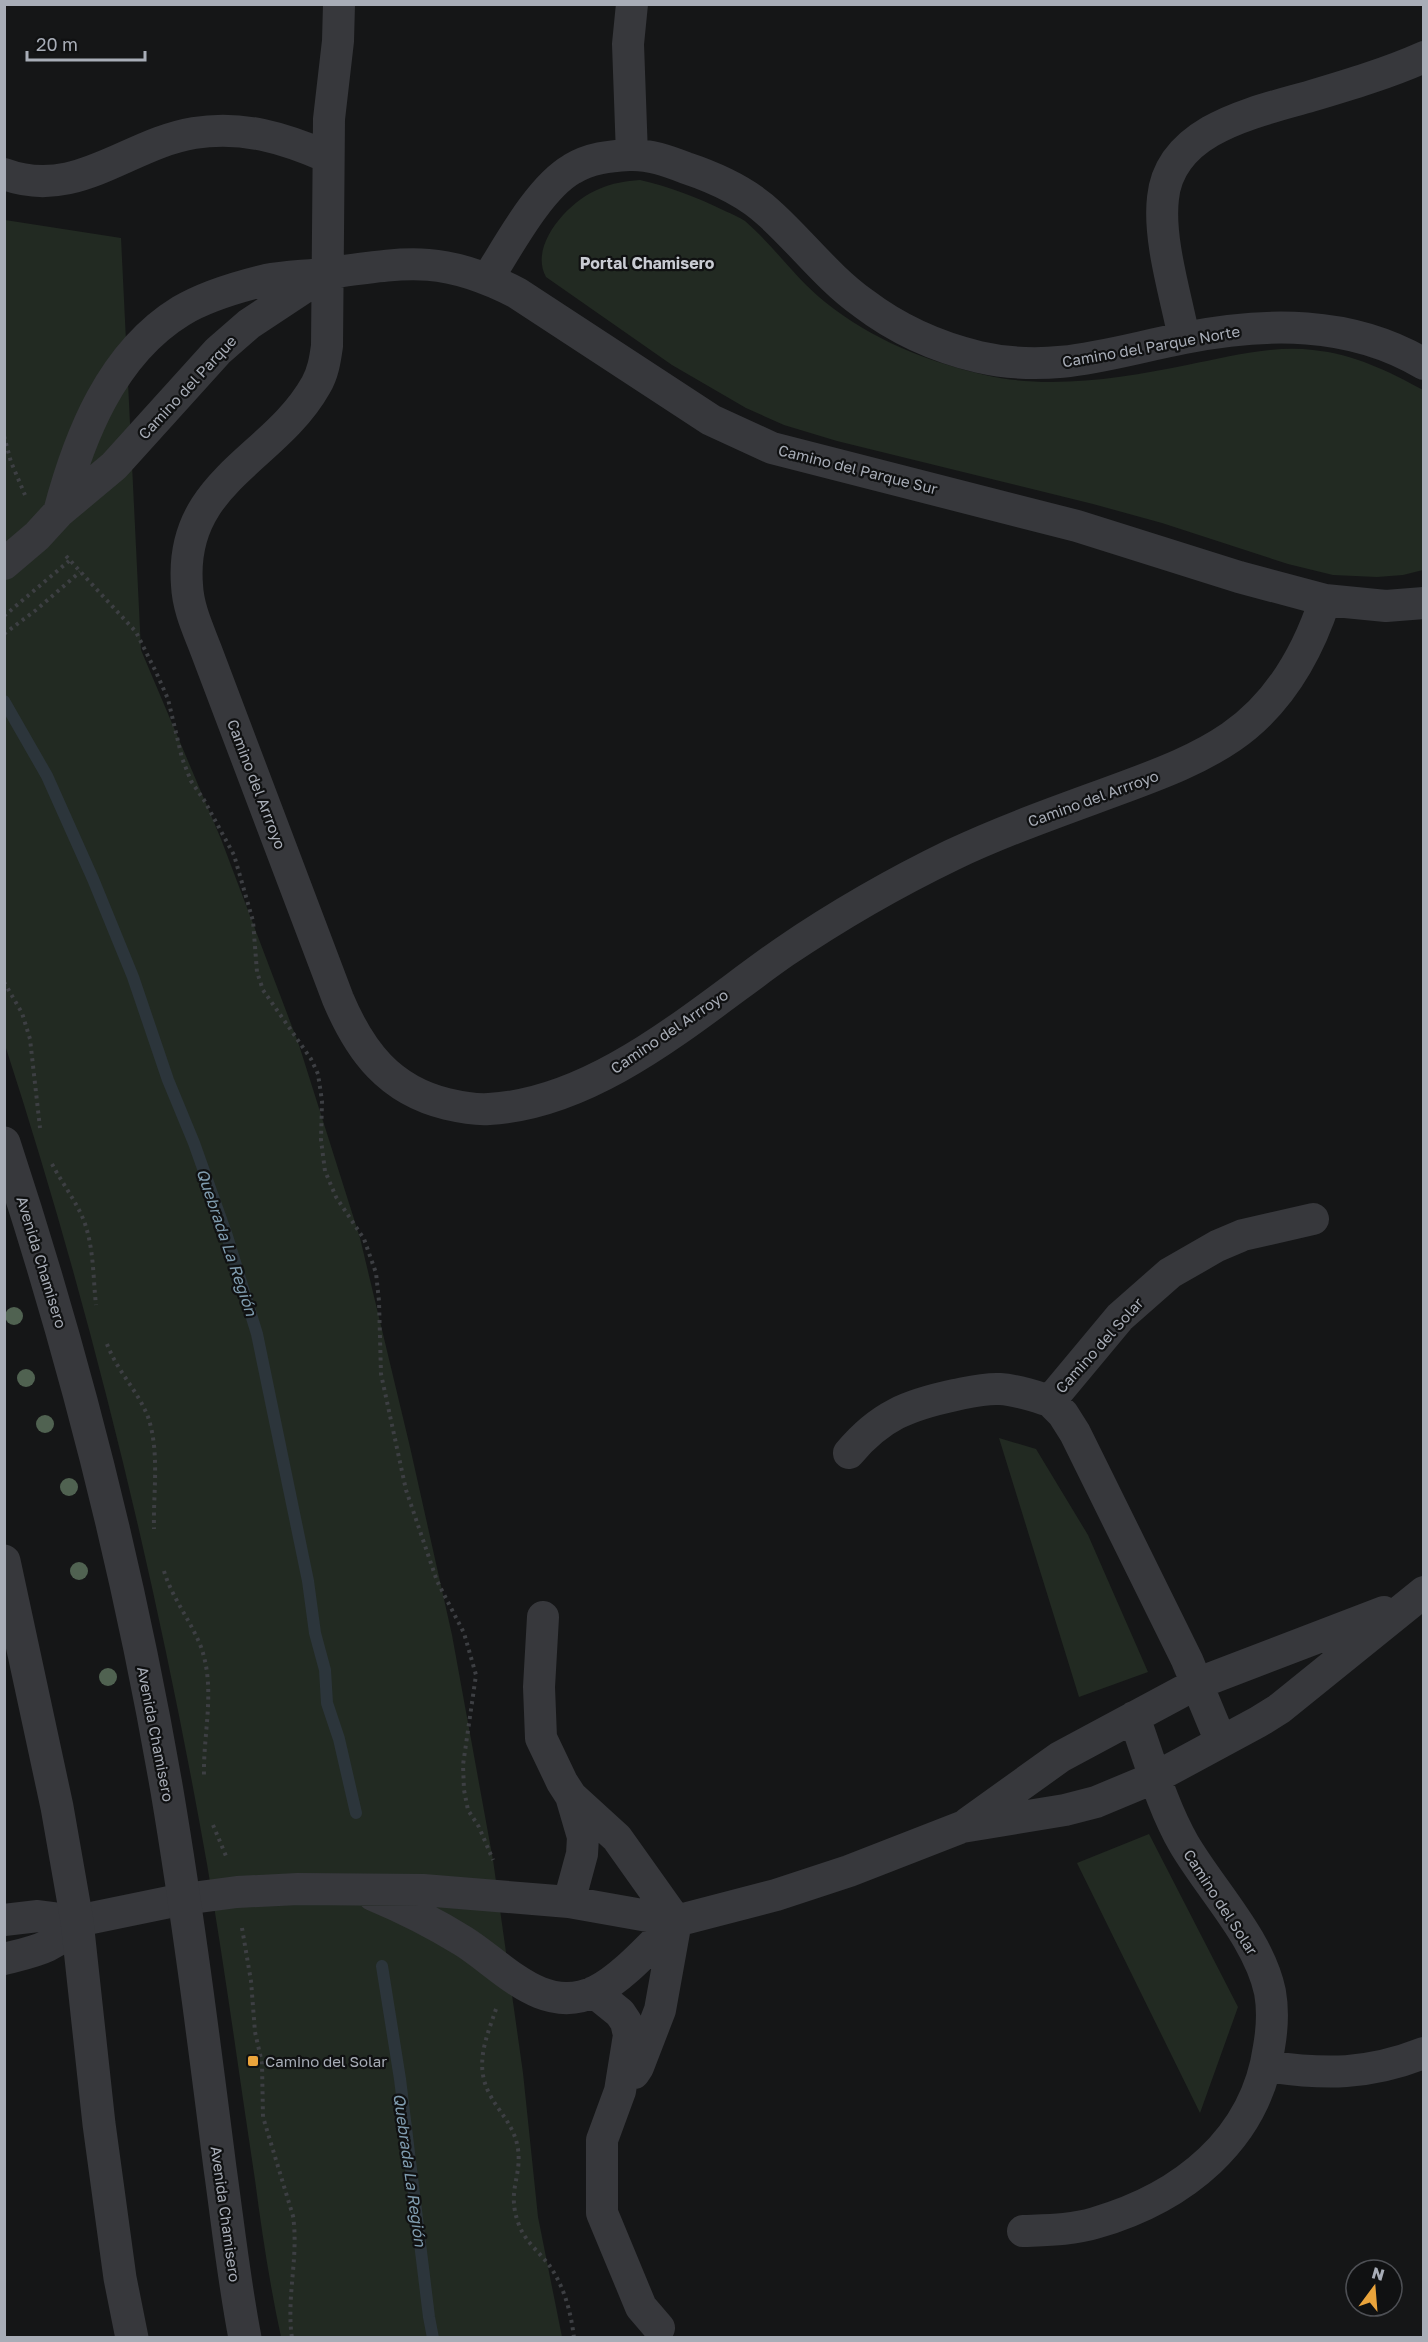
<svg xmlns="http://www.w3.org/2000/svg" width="1428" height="2342" font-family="'Golos Text',sans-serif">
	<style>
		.green { fill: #222a22 }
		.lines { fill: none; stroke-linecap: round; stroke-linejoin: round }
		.stream { stroke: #2c353b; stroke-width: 12 }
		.path { stroke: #3d3f43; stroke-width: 4; stroke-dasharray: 3 4.5; stroke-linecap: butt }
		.minor { stroke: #37383c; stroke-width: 32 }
		.tertiary { stroke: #37383c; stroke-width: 33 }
		.tree { fill: #506251 }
		.poi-dot { fill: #eaa43b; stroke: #101112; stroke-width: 2 }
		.labels { text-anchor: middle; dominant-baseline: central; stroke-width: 4.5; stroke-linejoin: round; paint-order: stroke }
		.street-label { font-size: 15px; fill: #a8adb7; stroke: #101112 }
		.poi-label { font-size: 15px; fill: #a8adb7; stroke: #101112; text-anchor: start }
		.neighbourhood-label { font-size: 16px; font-weight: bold; fill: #c9ccd3; stroke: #101112 }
		.water-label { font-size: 16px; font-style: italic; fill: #809db0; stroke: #101112 }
	</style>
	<rect width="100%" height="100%" fill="#151617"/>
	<!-- green -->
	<path class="green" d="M640,180C670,187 697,197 725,211C732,214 739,217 745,221C774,246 795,278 825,302C873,340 925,361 985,375C1050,390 1123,378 1187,365C1228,357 1272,345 1313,350C1354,354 1388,371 1423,390V570L1403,575L1377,577L1333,575L1288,564L1162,523L1093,504L837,441L784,425L746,408L672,365L546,277C528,245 570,200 599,189C612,183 626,181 640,180Z
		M5,220L121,238L141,650L221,839L299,1045L360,1238L410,1447L452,1635L493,1860L523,2073L538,2217L562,2337H281C270,2286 262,2233 255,2180C239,2075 225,1969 207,1864C158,1587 92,1313 5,1045Z
		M999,1438L1036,1449L1088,1535L1148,1672L1079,1697Z
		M1149,1834L1238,2007L1200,2113L1077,1863Z"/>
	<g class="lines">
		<!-- stream -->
		<path class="stream" d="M4,701L47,776L93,879L133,977L168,1080L194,1143L227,1236L257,1334L308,1581L315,1633L325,1670L327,1703L339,1739L356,1813
			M382,1966L400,2079L429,2317L433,2338"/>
		<!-- path -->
		<path class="path" d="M4,436L11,462L25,495
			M66,556L136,632L156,672L168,699L182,758L191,781L204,800L234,855L253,921L257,972L263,990L311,1059L318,1074L322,1101L321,1140L325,1171L336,1197L364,1239L376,1273L379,1301L381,1374L406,1490L437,1581L464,1633L476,1675L463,1765L464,1790L468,1810L479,1827L493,1860
			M4,616L69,561
			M4,634L36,610L80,572
			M4,982L22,1013L30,1039L40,1128
			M52,1164C62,1183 76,1201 84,1221C94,1248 93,1278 96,1305
			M107,1344C117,1371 138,1391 148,1417C160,1452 153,1493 154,1529
			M164,1571C172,1598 191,1621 201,1647C216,1689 203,1733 204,1776
			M213,1825L226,1856
			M242,1928L251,1981L255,2032L262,2063L263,2117L293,2216C299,2257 286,2297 292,2338
			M496,2009C487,2036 474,2064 489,2093C499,2113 514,2124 518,2149C522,2178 506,2191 519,2225C525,2241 539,2252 549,2265C564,2286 571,2312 574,2338"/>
		<!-- minor -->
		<path class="minor" d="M339,4L338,41L329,119L327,346C325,360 323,373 316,385C274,460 179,481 187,585C188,608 198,629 206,650L338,999C360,1051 389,1090 447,1104C460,1107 475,1110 489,1109C599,1103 698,1012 784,952C837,916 894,883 952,855C1009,828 1068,808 1127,786C1162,773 1199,759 1231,737C1279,704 1307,655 1325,600
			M632,4L628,44L632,155
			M4,174C76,201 127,144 194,133C242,125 284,138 328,157
			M488,278C509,245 539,188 572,169C590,158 610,156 629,155C649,154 668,161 686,168C716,178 747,192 770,214C802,243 828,278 863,303C897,329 937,347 979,357C1054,374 1112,352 1184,338C1265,322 1350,320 1424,364
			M1184,338C1176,296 1158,240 1163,198C1170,128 1256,112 1311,96C1348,85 1388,73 1424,57
			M59,512C79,437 111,354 181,311C206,296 237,287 266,280C286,276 308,276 329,273C408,262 443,255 517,293L711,420L772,448L1077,526L1239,577L1325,600L1386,606L1424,603
			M4,564L37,536L59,512L114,466L218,351L249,324L320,277
			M1050,1401L1063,1414L1075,1433L1187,1660L1221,1742
			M849,1453C880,1416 908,1405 955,1395C970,1392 985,1388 1000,1389C1017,1390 1034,1396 1050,1401L1120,1317L1170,1273L1217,1246L1243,1235L1313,1219
			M543,1617L539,1687L541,1738L562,1782L571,1796L583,1837L582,1854L569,1902
			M571,1796L617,1838L676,1921L660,2010L638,2067L634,2073
			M968,1823L1060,1757L1196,1684L1384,1612
			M373,1895C404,1908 434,1923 463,1941C503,1966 543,2017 596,1991C623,1978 654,1942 676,1921
			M4,1920L38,1916L77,1921L184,1899L237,1892L298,1889L423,1890L569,1902L676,1921L776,1895L849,1871L962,1827L1065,1810L1096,1802L1156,1777L1258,1722L1279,1709L1424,1592
			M4,1959C36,1951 56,1948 77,1921
			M594,1992L620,2013L626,2022L629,2035L620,2091L602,2140V2213L641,2307L659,2328
			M1266,2066C1325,2075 1368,2075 1424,2053
			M1023,2231C1047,2230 1072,2230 1095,2223C1182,2198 1256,2140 1269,2047C1272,2030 1273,2009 1270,1992C1259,1939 1211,1890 1184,1844C1162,1806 1149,1758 1134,1717"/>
		<!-- tertiary -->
		<path class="tertiary" d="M4,1143C74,1355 129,1571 167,1791C188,1916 204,2042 220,2168C228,2225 234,2281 245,2338
			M4,1561L57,1807L77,1921L99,2124L120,2278L132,2338"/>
	</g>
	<!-- trees -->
	<g class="tree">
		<circle cx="14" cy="1316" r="9"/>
		<circle cx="26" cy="1378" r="9"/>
		<circle cx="45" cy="1424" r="9"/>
		<circle cx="69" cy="1487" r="9"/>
		<circle cx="79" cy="1571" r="9"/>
		<circle cx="108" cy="1677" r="9"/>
	</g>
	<!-- markers -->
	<rect class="poi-dot" x="247" y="2055" width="12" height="12" rx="3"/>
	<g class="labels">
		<!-- street labels -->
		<g class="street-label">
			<text transform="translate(1151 346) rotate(-10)">Camino del Parque Norte</text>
			<text transform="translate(187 387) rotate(-47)">Camino del Parque</text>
			<text transform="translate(858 469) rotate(14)">Camino del Parque Sur</text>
			<text transform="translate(257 784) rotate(69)">Camino del Arrroyo</text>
			<text transform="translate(1093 798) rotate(-20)">Camino del Arrroyo</text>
			<text transform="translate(669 1031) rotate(-34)">Camino del Arrroyo</text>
			<text transform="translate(42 1262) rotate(73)">Avenida Chamisero</text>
			<text transform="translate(1099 1345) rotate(-48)">Camino del Solar</text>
			<text transform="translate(156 1734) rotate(79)">Avenida Chamisero</text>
			<text transform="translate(1221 1902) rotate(57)">Camino del Solar</text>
			<text transform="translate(226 2214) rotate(82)">Avenida Chamisero</text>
		</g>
		<!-- poi labels -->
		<g class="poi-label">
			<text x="265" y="2061">Camino del Solar</text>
		</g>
		<!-- neighbourhood labels -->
		<g class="neighbourhood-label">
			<text x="647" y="263">Portal Chamisero</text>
		</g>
		<!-- water labels -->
		<g class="water-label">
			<text transform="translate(227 1242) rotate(71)">Quebrada La Región</text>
			<text transform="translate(410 2170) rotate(82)">Quebrada La Región</text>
		</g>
	</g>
	<!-- border -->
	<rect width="1428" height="2342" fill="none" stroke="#a8adb7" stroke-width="12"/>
	<!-- north arrow -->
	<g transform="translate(1374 2288) rotate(16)"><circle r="28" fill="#101112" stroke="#4d4f54" stroke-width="1.5"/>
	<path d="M0-4.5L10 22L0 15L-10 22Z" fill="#eaa43b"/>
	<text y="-9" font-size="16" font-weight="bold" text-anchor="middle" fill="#a8adb7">N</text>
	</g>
	<!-- scale -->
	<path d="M27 51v9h118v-9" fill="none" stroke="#a8adb7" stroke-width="3"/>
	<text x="36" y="51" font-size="18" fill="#a8adb7" stroke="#101112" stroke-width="4.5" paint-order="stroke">20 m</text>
</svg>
